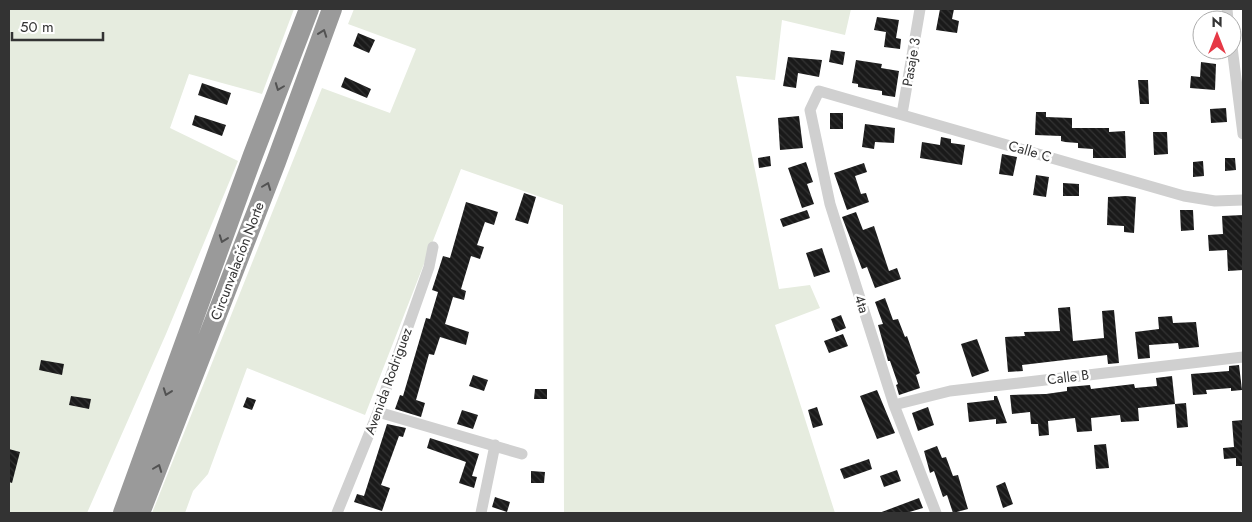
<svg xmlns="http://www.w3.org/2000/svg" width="1252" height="522" font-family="Jost,sans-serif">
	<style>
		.grass { fill: #e6ecdf }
		.building { fill: url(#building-back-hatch) }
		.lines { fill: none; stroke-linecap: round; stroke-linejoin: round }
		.street { stroke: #d0d0d0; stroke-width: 11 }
		.highway { stroke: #9a9a9a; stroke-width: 20 }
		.oneway { stroke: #525252 }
		.labels { text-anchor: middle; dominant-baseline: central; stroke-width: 5; stroke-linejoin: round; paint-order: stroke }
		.street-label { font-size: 14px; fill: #333; stroke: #fff }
	</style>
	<defs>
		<pattern id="building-back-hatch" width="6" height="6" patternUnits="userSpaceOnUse" patternTransform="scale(1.25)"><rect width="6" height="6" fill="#1a1a1a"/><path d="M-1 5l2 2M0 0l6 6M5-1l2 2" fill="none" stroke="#333"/></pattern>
	</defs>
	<rect width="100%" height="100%" fill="#fff"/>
	<!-- grass -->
	<path class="grass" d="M9,9H294L262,94L189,74L170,128L238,161L166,334L87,513H9Z
		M354,9H851L845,35L782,20L775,80L736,76L779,289L810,285L820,308L775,325L835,513H564L563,205L461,169L365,415L247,368L208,474L193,491L185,513H152L322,88L390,113L416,49L348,24Z"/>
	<!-- building -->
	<path class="building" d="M940,9H954L952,19L959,21L957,33L936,30Z
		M877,17L899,20L896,38L901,39L900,49L884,47L886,32L874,30Z
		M358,33L375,40L369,53L353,46Z
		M831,50L845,52L843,65L829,62Z
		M788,57L822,60L819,77L798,73L796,88L783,86Z
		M856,60L882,64L881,68L899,71L895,97L882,95V91L858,87V84L852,83Z
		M1201,62L1216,64L1215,90L1190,88L1191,76L1200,77Z
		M345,77L371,89L367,98L341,87Z
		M1138,80H1148L1149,104H1140Z
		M202,83L231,93L227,105L198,95Z
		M1226,108L1227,122L1211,123L1210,109Z
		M1036,112H1046V117L1072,118V128H1109V132L1125,131L1126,158H1093V149L1078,148V143L1065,142L1061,141V136L1035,135Z
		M830,113H843V129H830Z
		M195,115L226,125L222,136L192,125Z
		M799,116L803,148L780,150L778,118Z
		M865,124L895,128L894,143L875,142L874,149L862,147Z
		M1153,132H1167L1168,154L1154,155Z
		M941,137L951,139V143L965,145L962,165L920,158L922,142L940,145Z
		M1002,154L1017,157L1013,176L999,174Z
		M770,156L771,166L759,168L758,158Z
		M1225,158H1235L1236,170L1225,171Z
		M1203,161L1204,176L1193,177V162Z
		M806,162L813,182L807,184L814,204L802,208L788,168Z
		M864,163L867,172L855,176L861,194L866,193L869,202L847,210L834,173Z
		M1036,175L1049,177L1046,197L1033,195Z
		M1063,183L1079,184V196H1063Z
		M524,193L536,197L528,224L515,220Z
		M1126,196L1136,197L1134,233L1124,232V226L1107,225L1108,197Z
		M466,202L498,212L494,225L485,222L477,245L484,247L480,259L471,256L461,289L466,291L464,300L453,297L445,324L469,332L466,345L440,337L434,355L429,354L416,400L425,403L421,417L395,409L400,395L403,396L426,318L430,319L438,292L432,290L443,256L450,258Z
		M807,210L810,218L783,227L780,219Z
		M1180,210H1193L1194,230L1181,231Z
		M856,212L863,230L874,226L889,271L897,268L901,279L875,288L867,267L862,269L842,217Z
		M1243,215V270L1228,271L1227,250L1209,251L1208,235L1223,234L1222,216Z
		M822,248L830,272L814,277L806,253Z
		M885,298L893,320L898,319L905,337L907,336L920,373L916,375L920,388L899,395L896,385L898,384L890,361H888L878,325L883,324L875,302Z
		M1070,307L1073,341L1104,338L1102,311L1114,310L1119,363L1108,364L1107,355L1022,365L1023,371L1008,372L1005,337L1025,336L1024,332L1060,331L1058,308Z
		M841,315L846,328L836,332L831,319Z
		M1172,316L1173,323L1196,322L1199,347L1179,349L1178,343L1149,345L1150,358L1138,359L1135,332L1159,329L1158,317Z
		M843,334L848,346L829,353L824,341Z
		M977,339L989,371L972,377L961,344Z
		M41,360L64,364L62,375L39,370Z
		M1239,365L1242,390L1231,391V388L1206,390L1207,394L1193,395L1191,374L1229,371V366Z
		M473,375L488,380L484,391L469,386Z
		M1172,376L1175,404L1138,408L1139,421L1121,422L1120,415L1091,418L1092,431L1077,432L1075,418L1048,421L1049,435L1039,436L1038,424H1031L1030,412L1012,414L1010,395L1046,394L1067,391V387L1090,385L1091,389L1134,384L1135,388L1157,386L1156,378Z
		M535,389H547V399H534Z
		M877,390L895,433L877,439L860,396Z
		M71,396L91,399L89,409L69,405Z
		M994,396H997L1007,423L996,424V419L969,422L967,403L994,400Z
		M247,397L256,400L252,410L243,407Z
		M1186,403L1188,427L1177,428L1175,404Z
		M817,407L823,425L813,428L808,410Z
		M928,407L934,425L918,431L912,413Z
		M462,410L478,415L473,429L457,424Z
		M1243,420V466H1236V458L1224,459L1223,448L1234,447L1232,421Z
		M387,424L406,428L403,437L399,436L381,485L390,488L382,511L354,502L357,494L364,496Z
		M430,438L479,454L472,476L477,477L474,488L459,483L466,462L427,448Z
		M1106,444L1109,468L1096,469L1094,445Z
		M937,446L942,458L946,457L953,476L958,475L968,509L953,513L947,495L943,497L934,471L930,473L924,451Z
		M9,449L20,452L12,483L9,482Z
		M869,459L872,469L844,479L840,469Z
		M897,470L901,481L884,487L880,476Z
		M531,471L545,472L544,483H531Z
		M1005,482L1013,504L1003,508L996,486Z
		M495,497L510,502L507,512L492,507Z
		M919,498L923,508L906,513H879Z"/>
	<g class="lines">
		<!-- street -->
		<path class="street" d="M1227,9L1228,20
			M1232,47L1243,134
			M902,114L920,9
			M894,405L950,391L1243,357
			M378,412L522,454
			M337,513L378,412L429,267L433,247
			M481,513L495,445
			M936,513L894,405L830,204L810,110L819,91L1184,196L1215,201L1243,200"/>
		<!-- highway -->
		<path class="highway" d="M123,513L253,155L309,9
			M140,513L276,162L332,9"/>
	</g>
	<!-- one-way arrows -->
	<defs><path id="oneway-chevron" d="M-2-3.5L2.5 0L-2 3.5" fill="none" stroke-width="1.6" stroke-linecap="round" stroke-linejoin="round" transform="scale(1.25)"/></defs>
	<g class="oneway">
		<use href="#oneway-chevron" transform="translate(323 33) rotate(-70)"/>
		<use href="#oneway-chevron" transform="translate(279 87) rotate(111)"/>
		<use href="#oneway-chevron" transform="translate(267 186) rotate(-69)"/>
		<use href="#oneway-chevron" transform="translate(223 239) rotate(110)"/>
		<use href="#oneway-chevron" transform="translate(167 392) rotate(110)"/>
		<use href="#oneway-chevron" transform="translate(158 468) rotate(-69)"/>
	</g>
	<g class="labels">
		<!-- street labels -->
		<g class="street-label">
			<text transform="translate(911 62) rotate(-80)">Pasaje 3</text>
			<text transform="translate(1030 151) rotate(16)">Calle C</text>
			<text transform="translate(237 261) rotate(-69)">Circunvalación Norte</text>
			<text transform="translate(862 304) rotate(72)">4ta</text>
			<text transform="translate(1068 377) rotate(-7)">Calle B</text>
			<text transform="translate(388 381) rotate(-70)">Avenida Rodriguez</text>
		</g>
	</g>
	<!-- border -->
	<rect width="1252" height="522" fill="none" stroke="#333333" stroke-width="20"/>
	<!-- north arrow -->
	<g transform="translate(1217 35)"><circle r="24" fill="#ffffff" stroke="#adadad"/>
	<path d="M0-4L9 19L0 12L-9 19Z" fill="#e63946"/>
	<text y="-8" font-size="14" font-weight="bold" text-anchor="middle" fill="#333333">N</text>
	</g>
	<!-- scale -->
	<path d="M12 32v8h91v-8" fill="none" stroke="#333333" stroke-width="2.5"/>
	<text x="20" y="32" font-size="15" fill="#333333" stroke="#ffffff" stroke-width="4" paint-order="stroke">50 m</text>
</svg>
